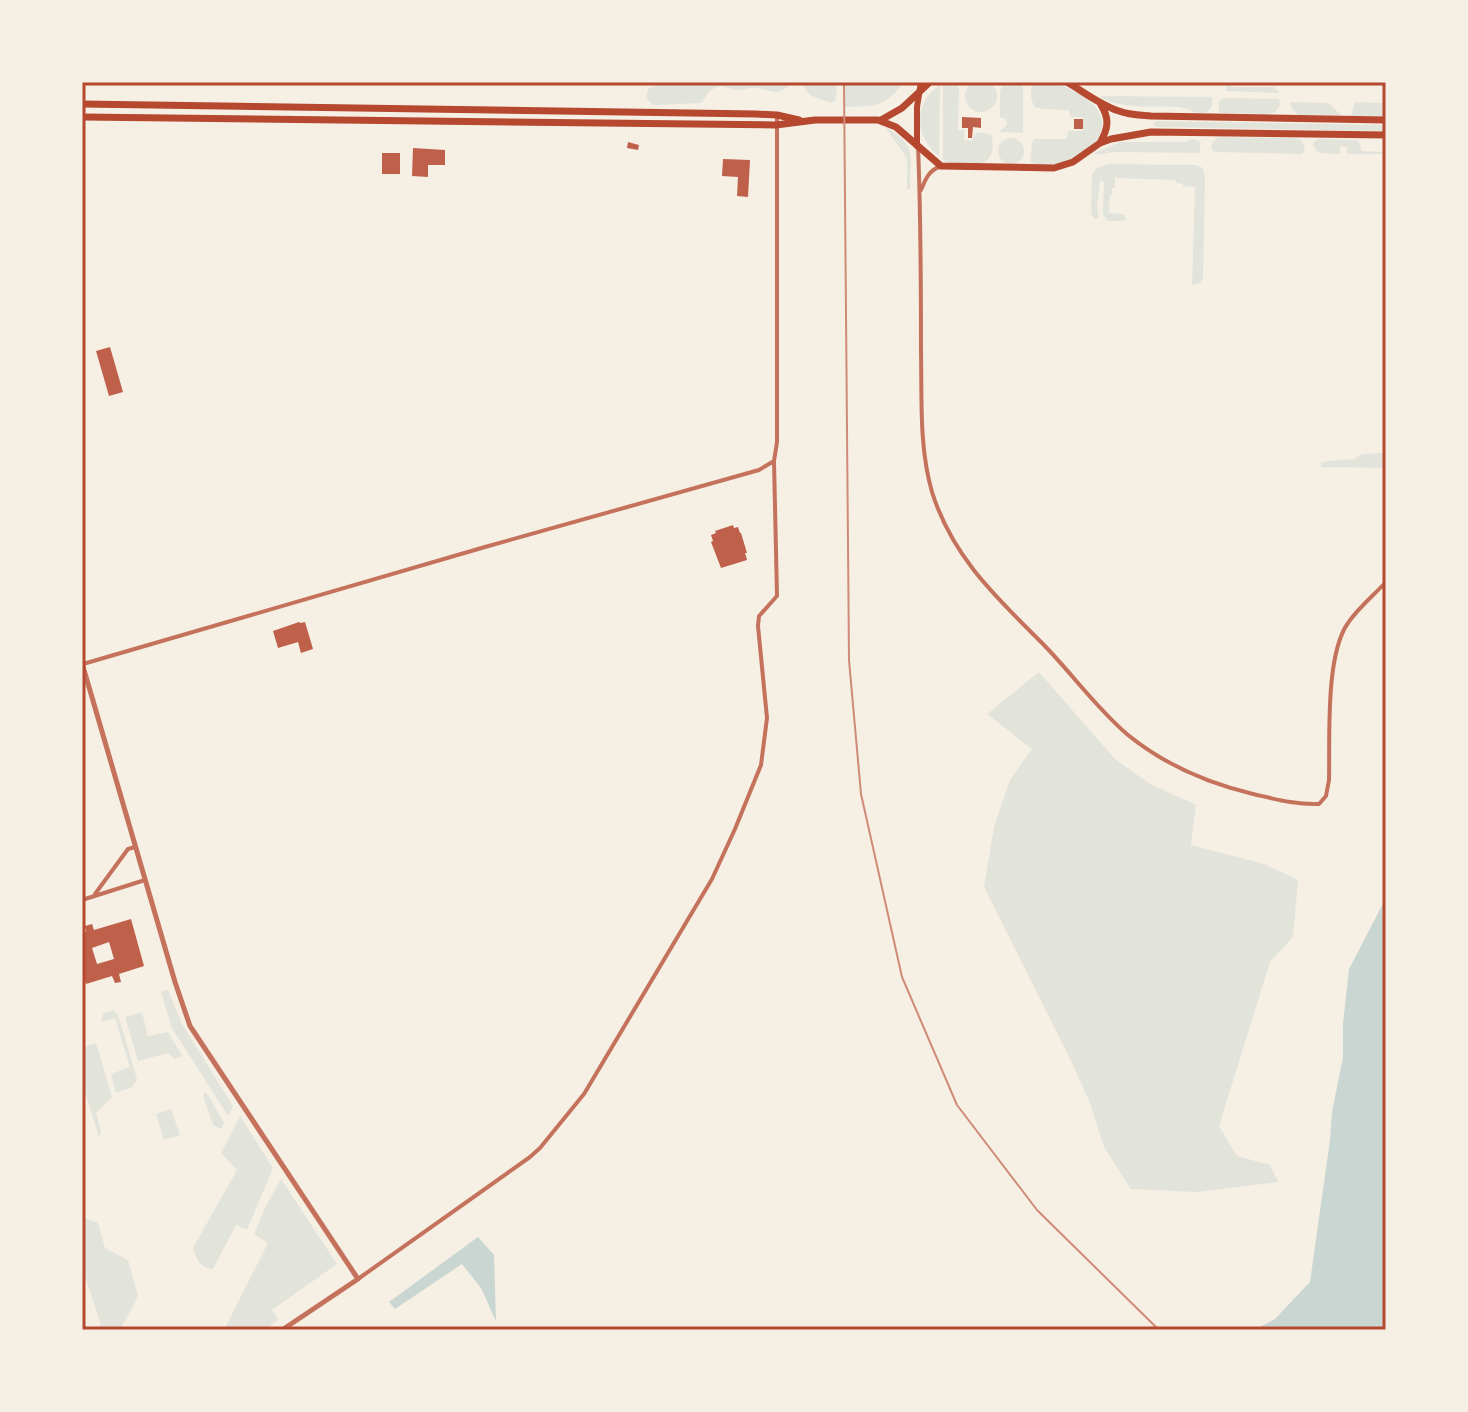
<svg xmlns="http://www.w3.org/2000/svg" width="1468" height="1412" font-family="'Sofia Sans Condensed',sans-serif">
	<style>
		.green { fill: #e2e4dc }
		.water { fill: #c9d6d2 }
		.building { fill: #bf614a; fill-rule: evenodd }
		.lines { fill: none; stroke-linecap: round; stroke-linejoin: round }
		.minor { stroke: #c5725c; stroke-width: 4 }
		.tertiary { stroke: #c5725c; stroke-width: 5 }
		.secondary { stroke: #b5482f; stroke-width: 6 }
		.primary { stroke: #b5482f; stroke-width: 7 }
		.rail { stroke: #cf8b77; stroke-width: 2 }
		.neatline { fill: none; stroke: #b5482f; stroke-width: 3 }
	</style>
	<rect width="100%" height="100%" fill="#f6efe4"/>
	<!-- green -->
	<path class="green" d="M965 96a16 16 0 1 1 32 0a16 16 0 1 1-32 0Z
		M663,82H792C775,101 768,86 750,88C744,89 738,91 731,89C724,87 719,84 713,89C707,92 705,99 701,103L653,105L646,98L648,89Z
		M808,82L836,83L837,90L835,101L831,103C820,98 806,98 804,84Z
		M845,82H904C884,108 876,106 845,107Z
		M952,82L958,86L959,90L958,130H965L964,140L972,141L974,135C979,131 987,132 992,136C997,172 972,164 946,163L943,159V85L944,83Z
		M1004,82H1018L1023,87V133L999,132L1007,125L1006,119L1000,117V91Z
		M1035,82C1053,82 1067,85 1083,96C1137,133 1062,177 1030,162L1032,143L1035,139H1067L1068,131H1083V117H1070L1069,110L1042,109L1035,107C1030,99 1029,90 1035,82Z
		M1226,82H1231V87H1274L1280,93L1226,91Z
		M940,85L939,156C914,137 913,103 940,85Z
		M1101,96L1212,97C1213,104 1212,111 1204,113C1196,114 1187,108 1179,107C1152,105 1127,110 1102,98Z
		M1224,98L1279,99L1280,105L1275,112L1269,114L1222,113L1219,112V101Z
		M1290,102L1329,103L1341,115H1298L1291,107Z
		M1355,102L1386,103V117L1351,116Z
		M1155,121L1386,125V131L1157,127L1153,124Z
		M885,127C918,145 910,156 910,189H907V158Z
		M1218,137L1296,138L1302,141L1305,149L1303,153L1301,154L1216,152L1212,150C1210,145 1214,140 1218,137Z
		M998 151a13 13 0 1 1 26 0a13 13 0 1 1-26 0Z
		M1191,139L1197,140L1200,142V153L1114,152L1095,155V153L1120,142H1185Z
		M1319,139L1358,140L1362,151L1386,152V154H1347V147H1340V154L1319,153L1313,145L1315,141Z
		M1108,164L1196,165L1203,168L1205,179L1203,278L1200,283L1192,285L1195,187L1183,186V184L1176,183V180L1115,178V188H1112V195H1110L1109,213L1123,214L1127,219L1123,221H1108L1103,214L1104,182L1100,180L1097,207L1099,218L1095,219L1091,214L1092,174L1097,168Z
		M1386,453V468L1321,467V463L1327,461L1355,459L1362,454Z
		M1039,672L1115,759L1150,784L1196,805L1191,845L1264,864L1298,880L1293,937L1270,962L1219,1126L1237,1156L1270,1165L1278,1182L1197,1192L1131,1189L1104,1147L1090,1103L1074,1067L984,887L994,827L1010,780L1032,749L987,714Z
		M164,990H168L182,1024L233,1106L228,1116L172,1028L161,992Z
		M113,1010L118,1015L137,1079L132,1087L116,1093L111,1074L130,1067L115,1018L101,1022L103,1014Z
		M142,1012L148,1036L168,1032L182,1056L175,1059L168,1053L138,1061L125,1017Z
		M96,1043L112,1097L96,1113L101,1132L99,1137L82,1082V1048Z
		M206,1092L224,1123L221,1129L213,1125L203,1095Z
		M171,1109L180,1135L164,1140L156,1114Z
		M240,1116L273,1168L247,1230L236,1225L213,1269C199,1268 197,1259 193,1248L237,1170L221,1153Z
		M281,1179L337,1264L272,1310L278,1320L264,1330H224L268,1243L254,1234L266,1206Z
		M82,1217L98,1223L105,1248L128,1260L138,1296L120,1330H99L101,1325L82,1267Z"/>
	<!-- water -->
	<path class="water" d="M1386,898V1330H1254L1275,1319L1310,1282L1330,1140L1332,1112L1343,1057V1024L1349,969Z
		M478,1237L494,1255L496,1321L481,1288L462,1264L395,1309L389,1302Z"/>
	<!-- building -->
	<path class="building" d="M962,117L981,118V128L973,127L972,138H968V128H962Z
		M1074,119H1083V129H1074Z
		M628,142L639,145L638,150L627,148Z
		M413,148L445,150V165H428V177L412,176Z
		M382,153H400V174H382Z
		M723,159L750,160L748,197L737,196L738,177L722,176Z
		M110,347L123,392L109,396L96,351Z
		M733,525L734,528L738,527L740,533H741L747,553H745L747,560L721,568L711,542L713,541L711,535L716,533L715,531Z
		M299,622L300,623L305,622L313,649L301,653L298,642L278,648L273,631Z
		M131,919L144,966L119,974L121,982L115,983L112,976L86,984L82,971V933L86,932L85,926L92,924L94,930ZM109,942L114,959L97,964L92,948Z"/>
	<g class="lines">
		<!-- minor -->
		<path class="minor" d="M918,147C921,216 921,285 921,353C922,399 919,447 932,492C952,556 995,596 1041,642C1071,672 1096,708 1128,735C1165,765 1207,783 1253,794C1275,799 1296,805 1319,804L1326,796L1329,780C1330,740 1325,655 1348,623C1358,608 1374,595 1386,582
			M921,190C925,181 928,171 939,167
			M83,664L485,547L759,470L774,461
			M95,894L128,849L135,847
			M82,900L145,880
			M358,1279L530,1157L540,1148L584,1094L712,879L735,829L761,765L767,718L758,626L759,616L777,596L774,461L777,442V115"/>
		<!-- tertiary -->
		<path class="tertiary" d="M82,663L175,982L190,1026L358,1279L282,1330"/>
		<!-- secondary -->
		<path class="secondary" d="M917,146V107L921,82"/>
		<!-- primary -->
		<path class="primary" d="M1067,82C1084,92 1100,105 1119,111C1129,115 1140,115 1151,116L1386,120
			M82,104L756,114L777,115L799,120
			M82,117L776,125L815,120H878L896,127L941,166L1054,168L1073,162L1100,143L1111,139L1151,132L1386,135
			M881,120L902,108L930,82
			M1100,143C1108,129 1110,119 1101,105"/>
		<!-- rail -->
		<path class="rail" d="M844,82L849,660L861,794L902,977L957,1105L1037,1210L1159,1330"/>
	</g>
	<!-- border -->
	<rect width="1468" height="1412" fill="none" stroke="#f6efe4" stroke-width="168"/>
	<rect x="84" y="84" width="1300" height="1244" class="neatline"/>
</svg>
